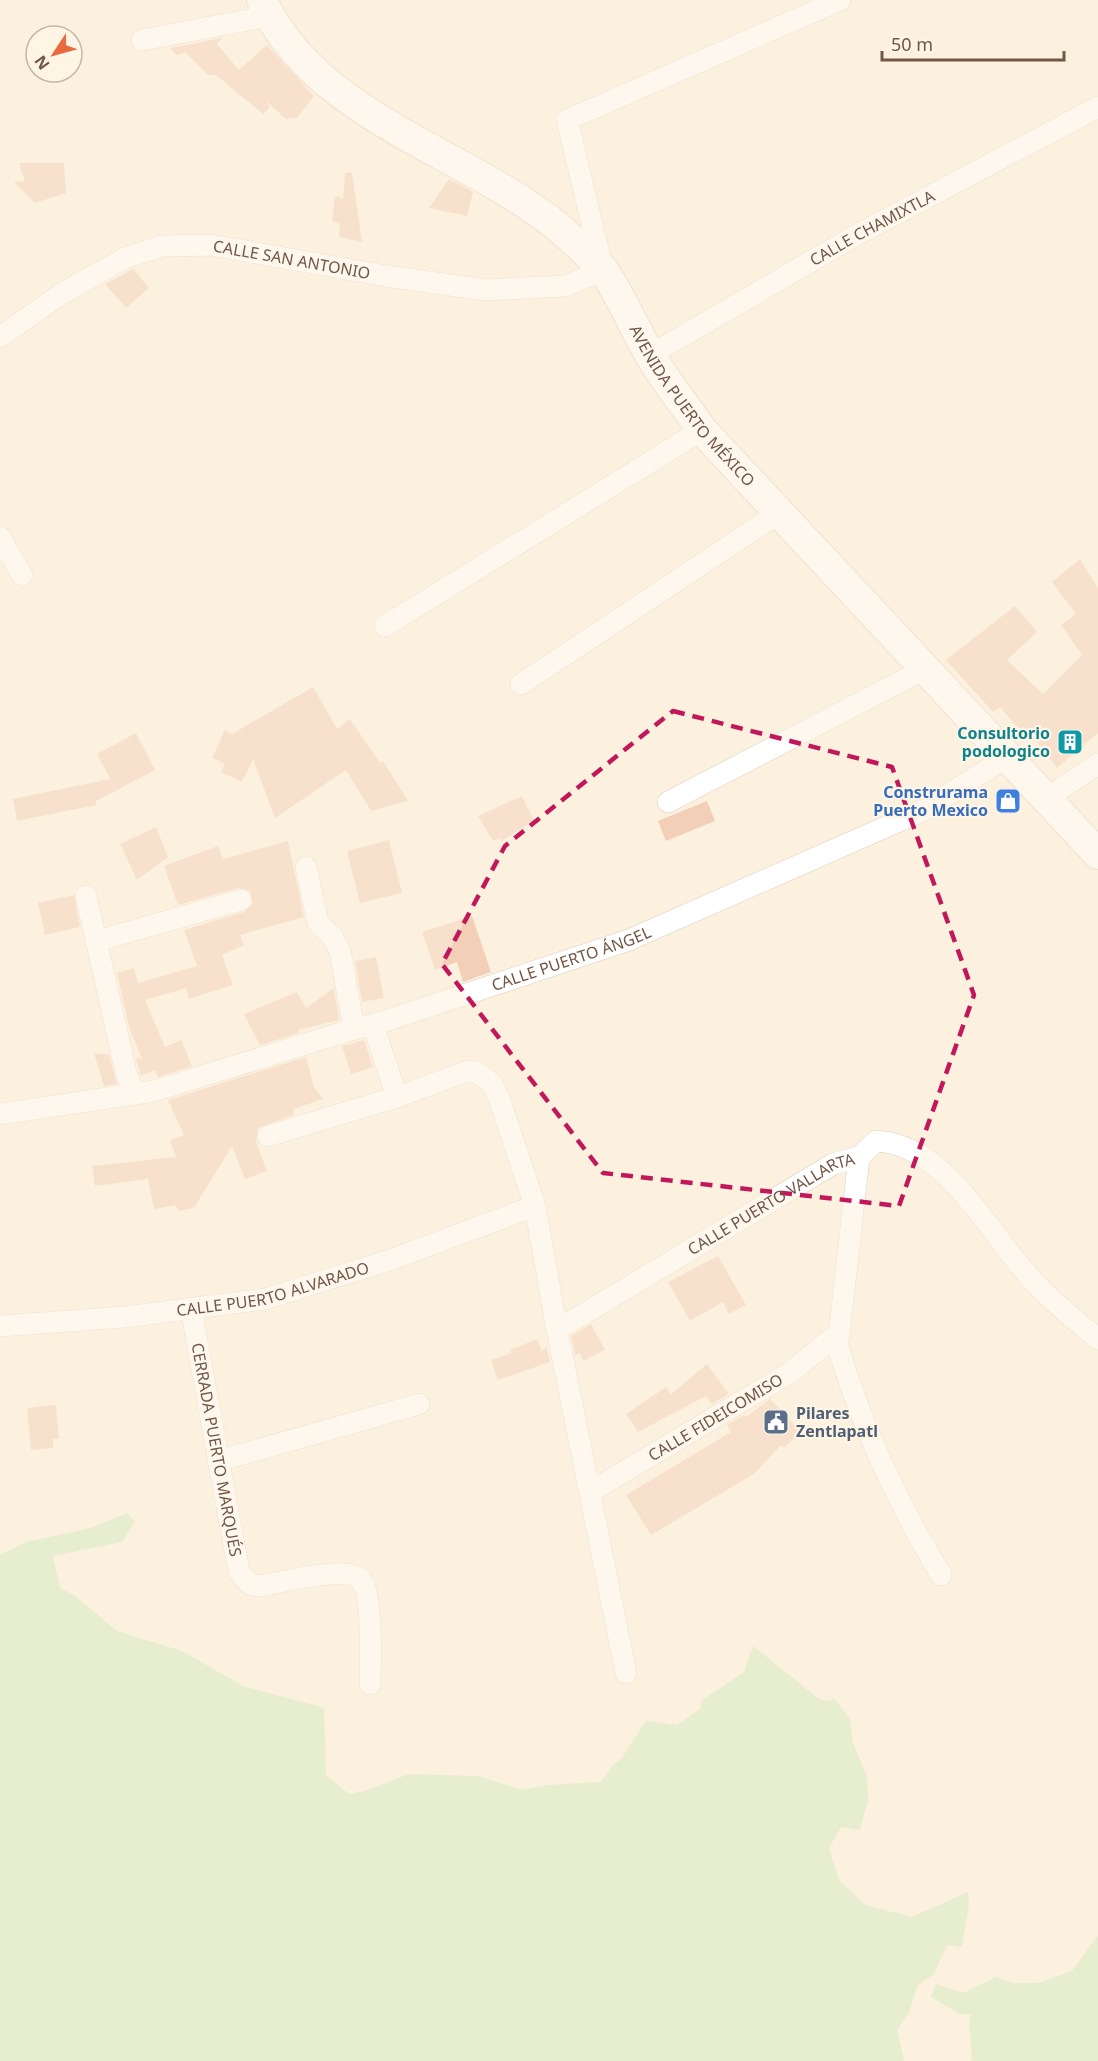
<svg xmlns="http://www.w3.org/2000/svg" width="1098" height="2061" font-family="'Noto Sans',sans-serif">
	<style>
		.green { fill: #cee9bd }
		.building { fill: #f2cfb6 }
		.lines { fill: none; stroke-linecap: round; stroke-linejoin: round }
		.minor-casing { stroke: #e0cdbb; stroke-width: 22 }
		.secondary-casing { stroke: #e5ceb8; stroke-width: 32 }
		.minor { stroke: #fff; stroke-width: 21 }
		.secondary { stroke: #fff; stroke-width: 30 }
		.marked { fill: none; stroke: #c2185b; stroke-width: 4.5; stroke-dasharray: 12 8; stroke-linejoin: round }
		.labels { text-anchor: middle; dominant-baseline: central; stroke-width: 4.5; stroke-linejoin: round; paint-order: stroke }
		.street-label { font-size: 16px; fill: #725746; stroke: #fff5e5 }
		.culture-label { font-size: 16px; font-weight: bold; fill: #0d838f; stroke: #fff5e5; text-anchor: end }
		.shop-label { font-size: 16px; font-weight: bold; fill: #366cbe; stroke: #fff5e5; text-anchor: end }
		.service-label { font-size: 16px; font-weight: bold; fill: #4e5e75; stroke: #fff5e5; text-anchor: start }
	</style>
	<rect width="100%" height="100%" fill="#fcf1de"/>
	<!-- green -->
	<path class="green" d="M127,1513L135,1522L122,1542L53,1556L60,1588L74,1595L117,1631L182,1651L243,1686L324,1708L326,1775L349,1794L365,1791L409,1774L478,1776L522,1790L547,1785L601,1782L613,1765L622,1758L646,1721L677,1725L700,1709L701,1701L744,1672L753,1646L820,1700L829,1701L834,1698L850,1719L853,1743L867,1776L868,1800L860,1830L841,1827L829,1848L839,1880L865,1905L912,1917L968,1892L969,1904L962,1947L947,1945L934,1974L917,1986L909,2013L897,2029L904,2061H0V1555L26,1542L91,1528Z
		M1098,1935V2061H971C973,2046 967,2028 971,2014H960L931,1997L936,1984L963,1993L996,1977L1014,1983H1038L1072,1971Z"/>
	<!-- building -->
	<path class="building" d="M222,38L217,44L239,70L267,45L314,96L297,118L286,119L266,101L270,107L263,114L216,75H208L185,52L177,55L170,48Z
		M19,163H64L66,193L35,203L14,182L25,181Z
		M345,173H352L362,242L339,237L340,224L332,221L335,196L343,199Z
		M449,179L473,192L467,216L429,208Z
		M133,269L149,288L126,308L105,284Z
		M1080,559L1098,588V733L1057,768L1029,732L1025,736L1000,707L993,712L946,660L1015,606L1037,632L1007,660L1043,694L1082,655L1061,625L1076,614L1052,582Z
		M313,687L337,729L350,719L380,763L383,761L408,801L371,811L346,770L275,818L253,759L242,782L221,772L225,764L212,758L225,730L232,734Z
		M136,733L155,770L96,801V805L17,821L13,799L110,779L97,754Z
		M522,796L534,821L501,841L500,838L493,841L478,816Z
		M707,801L715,821L666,841L658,821Z
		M156,827L168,857L137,880L120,844Z
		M389,840L402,893L360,903L347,851Z
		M288,841L304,917L240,935L244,945L222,955L233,985L189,999L186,988L145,1000L165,1047L181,1040L192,1066L158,1077L155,1070L141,1076L136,1058L142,1059L129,1027L117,973L134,968L138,983L197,966L184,930L244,912L253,903L250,891L238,888L178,905L164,866L218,846L223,859Z
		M74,895L80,927L45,935L38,903Z
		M472,916L491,972L463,982L457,962L435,970L422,932Z
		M376,957L384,998L362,1002L355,961Z
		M334,988L339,1020L298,1030L299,1033L260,1045L244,1014L297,992L306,1008Z
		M364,1040L373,1067L351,1074L342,1046Z
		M94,1053L109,1055L117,1084L104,1086Z
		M306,1057L314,1087L323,1099L294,1109L293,1115L258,1128L256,1142L267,1171L245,1179L232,1146L194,1208L178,1211L176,1205L154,1209L148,1179L95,1186L92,1166L176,1157L170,1140L184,1135L168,1100Z
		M718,1256L746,1305L729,1314L723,1302L690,1321L668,1282Z
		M591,1324L605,1350L583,1361L580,1353L575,1355L571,1336Z
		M537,1339L542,1351L547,1347L550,1362L498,1380L491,1360L512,1353L510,1350Z
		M707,1364L729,1394L712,1404L706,1396L638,1432L626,1414L666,1387L671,1394Z
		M770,1399L801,1432L784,1448L781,1445L754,1474L651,1535L626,1495L731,1432L727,1425L744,1415L746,1417Z
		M56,1405L59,1439H53V1448L31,1450L27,1408Z"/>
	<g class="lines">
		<!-- minor casing -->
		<g class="minor-casing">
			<g id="minor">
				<path d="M142,40L269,16"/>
				<path id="s1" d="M0,337L61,294L125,258L162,246L211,245L386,276L486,290L565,286L603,270L567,120L840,0"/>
				<path id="s2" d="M650,355L853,237L1098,107"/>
				<path d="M0,537L22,575"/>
				<path d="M385,626L702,430"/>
				<path d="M521,684L779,513"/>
				<path d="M1047,798L1098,764"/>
				<path d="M668,802L925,669"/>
				<path d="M306,867L318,923L332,936L340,951L354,1029"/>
				<path id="s3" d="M86,896L126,1072L134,1094L154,1091L354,1029L373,1025L629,940L922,811L1007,757"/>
				<path d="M97,941L241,900"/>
				<path d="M373,1025L397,1097"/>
				<path d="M0,1114L134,1094"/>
				<path d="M268,1136L397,1097L465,1072L474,1071L482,1076L492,1084L499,1098L535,1206L557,1330L626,1673"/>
				<path d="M859,1157L839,1335L835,1336C859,1421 896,1500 941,1575"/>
				<path id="s4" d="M191,1308L239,1572L250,1584L258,1586C281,1583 338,1567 358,1577C374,1585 370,1664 370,1684"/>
				<path id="s5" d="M0,1326L125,1317L265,1299L390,1260L535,1206"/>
				<path id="s6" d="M557,1330L833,1164L859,1157L876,1141C947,1144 991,1238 1036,1284C1055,1304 1077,1322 1098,1339"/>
				<path d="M218,1461L419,1404"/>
				<path id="s7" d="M590,1492L791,1372L835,1336"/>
			</g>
		</g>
		<!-- secondary casing -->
		<g class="secondary-casing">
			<g id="secondary">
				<path id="s8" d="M262,0C314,116 464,151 558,227C573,240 592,256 604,271C622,298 634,328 650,355C665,381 685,405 702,430L1098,854"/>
			</g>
		</g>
		<!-- minor -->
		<use href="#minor" class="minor"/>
		<!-- secondary -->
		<use href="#secondary" class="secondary"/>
	</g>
	<!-- marked area -->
	<path d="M0 0H1098V2061H0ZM673,711L892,767L974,995L899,1206L603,1173L442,964L505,846Z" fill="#fcf1de" fill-opacity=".55" fill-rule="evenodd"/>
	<path class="marked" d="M673,711L892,767L974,995L899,1206L603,1173L442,964L505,846Z"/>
	<!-- icons -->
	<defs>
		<g id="building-square" transform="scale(1.35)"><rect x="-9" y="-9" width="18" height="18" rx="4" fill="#0f9aa8" stroke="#fff5e5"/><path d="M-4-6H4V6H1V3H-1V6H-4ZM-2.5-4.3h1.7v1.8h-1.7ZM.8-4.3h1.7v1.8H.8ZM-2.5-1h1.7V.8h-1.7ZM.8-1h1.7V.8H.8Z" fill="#fff"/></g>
		<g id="shop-square" transform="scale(1.35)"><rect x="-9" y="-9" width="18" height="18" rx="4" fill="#3f7fe0" stroke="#fff5e5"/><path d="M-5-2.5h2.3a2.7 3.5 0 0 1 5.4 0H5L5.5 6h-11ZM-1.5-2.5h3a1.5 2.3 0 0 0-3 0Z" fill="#fff"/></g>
		<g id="civic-square" transform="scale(1.35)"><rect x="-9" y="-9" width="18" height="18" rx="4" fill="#5c6f8a" stroke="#fff5e5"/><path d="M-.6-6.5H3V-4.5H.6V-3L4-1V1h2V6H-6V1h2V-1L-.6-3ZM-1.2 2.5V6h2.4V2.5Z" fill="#fff"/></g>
	</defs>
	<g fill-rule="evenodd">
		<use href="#building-square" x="1070" y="742"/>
		<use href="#shop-square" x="1008" y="801"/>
		<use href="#civic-square" x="776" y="1422"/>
	</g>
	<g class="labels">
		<!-- street labels -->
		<g class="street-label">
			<text stroke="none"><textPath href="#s2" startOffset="256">CALLE CHAMIXTLA</textPath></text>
			<text stroke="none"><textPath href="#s1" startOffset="318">CALLE SAN ANTONIO</textPath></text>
			<text stroke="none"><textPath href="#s8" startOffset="604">AVENIDA PUERTO MÉXICO</textPath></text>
			<text stroke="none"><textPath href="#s3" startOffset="662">CALLE PUERTO ÁNGEL</textPath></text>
			<text stroke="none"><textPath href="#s6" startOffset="249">CALLE PUERTO VALLARTA</textPath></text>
			<text stroke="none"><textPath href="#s5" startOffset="276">CALLE PUERTO ALVARADO</textPath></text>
			<text stroke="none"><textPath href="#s7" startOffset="146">CALLE FIDEICOMISO</textPath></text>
			<text stroke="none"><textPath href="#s4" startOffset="144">CERRADA PUERTO MARQUÉS</textPath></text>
		</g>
		<!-- culture labels -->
		<g class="culture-label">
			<text x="1050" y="733">Consultorio<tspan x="1050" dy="18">podologico</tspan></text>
		</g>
		<!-- shop labels -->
		<g class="shop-label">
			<text x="988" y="792">Construrama<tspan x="988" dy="18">Puerto Mexico</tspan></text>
		</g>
		<!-- service labels -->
		<g class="service-label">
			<text x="796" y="1413">Pilares<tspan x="796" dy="18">Zentlapatl</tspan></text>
		</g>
	</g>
	<!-- north arrow -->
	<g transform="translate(54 54) rotate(234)"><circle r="28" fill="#fff5e5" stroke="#c7b6a5" stroke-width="1.5"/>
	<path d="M0-4.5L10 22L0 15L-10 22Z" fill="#e96a41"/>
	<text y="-9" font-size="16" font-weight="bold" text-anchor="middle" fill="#725746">N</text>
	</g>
	<!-- scale -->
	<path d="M882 51v9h182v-9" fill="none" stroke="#725746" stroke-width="3"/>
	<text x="891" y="51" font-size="18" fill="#725746" stroke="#fff5e5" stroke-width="4.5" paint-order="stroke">50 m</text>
</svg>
